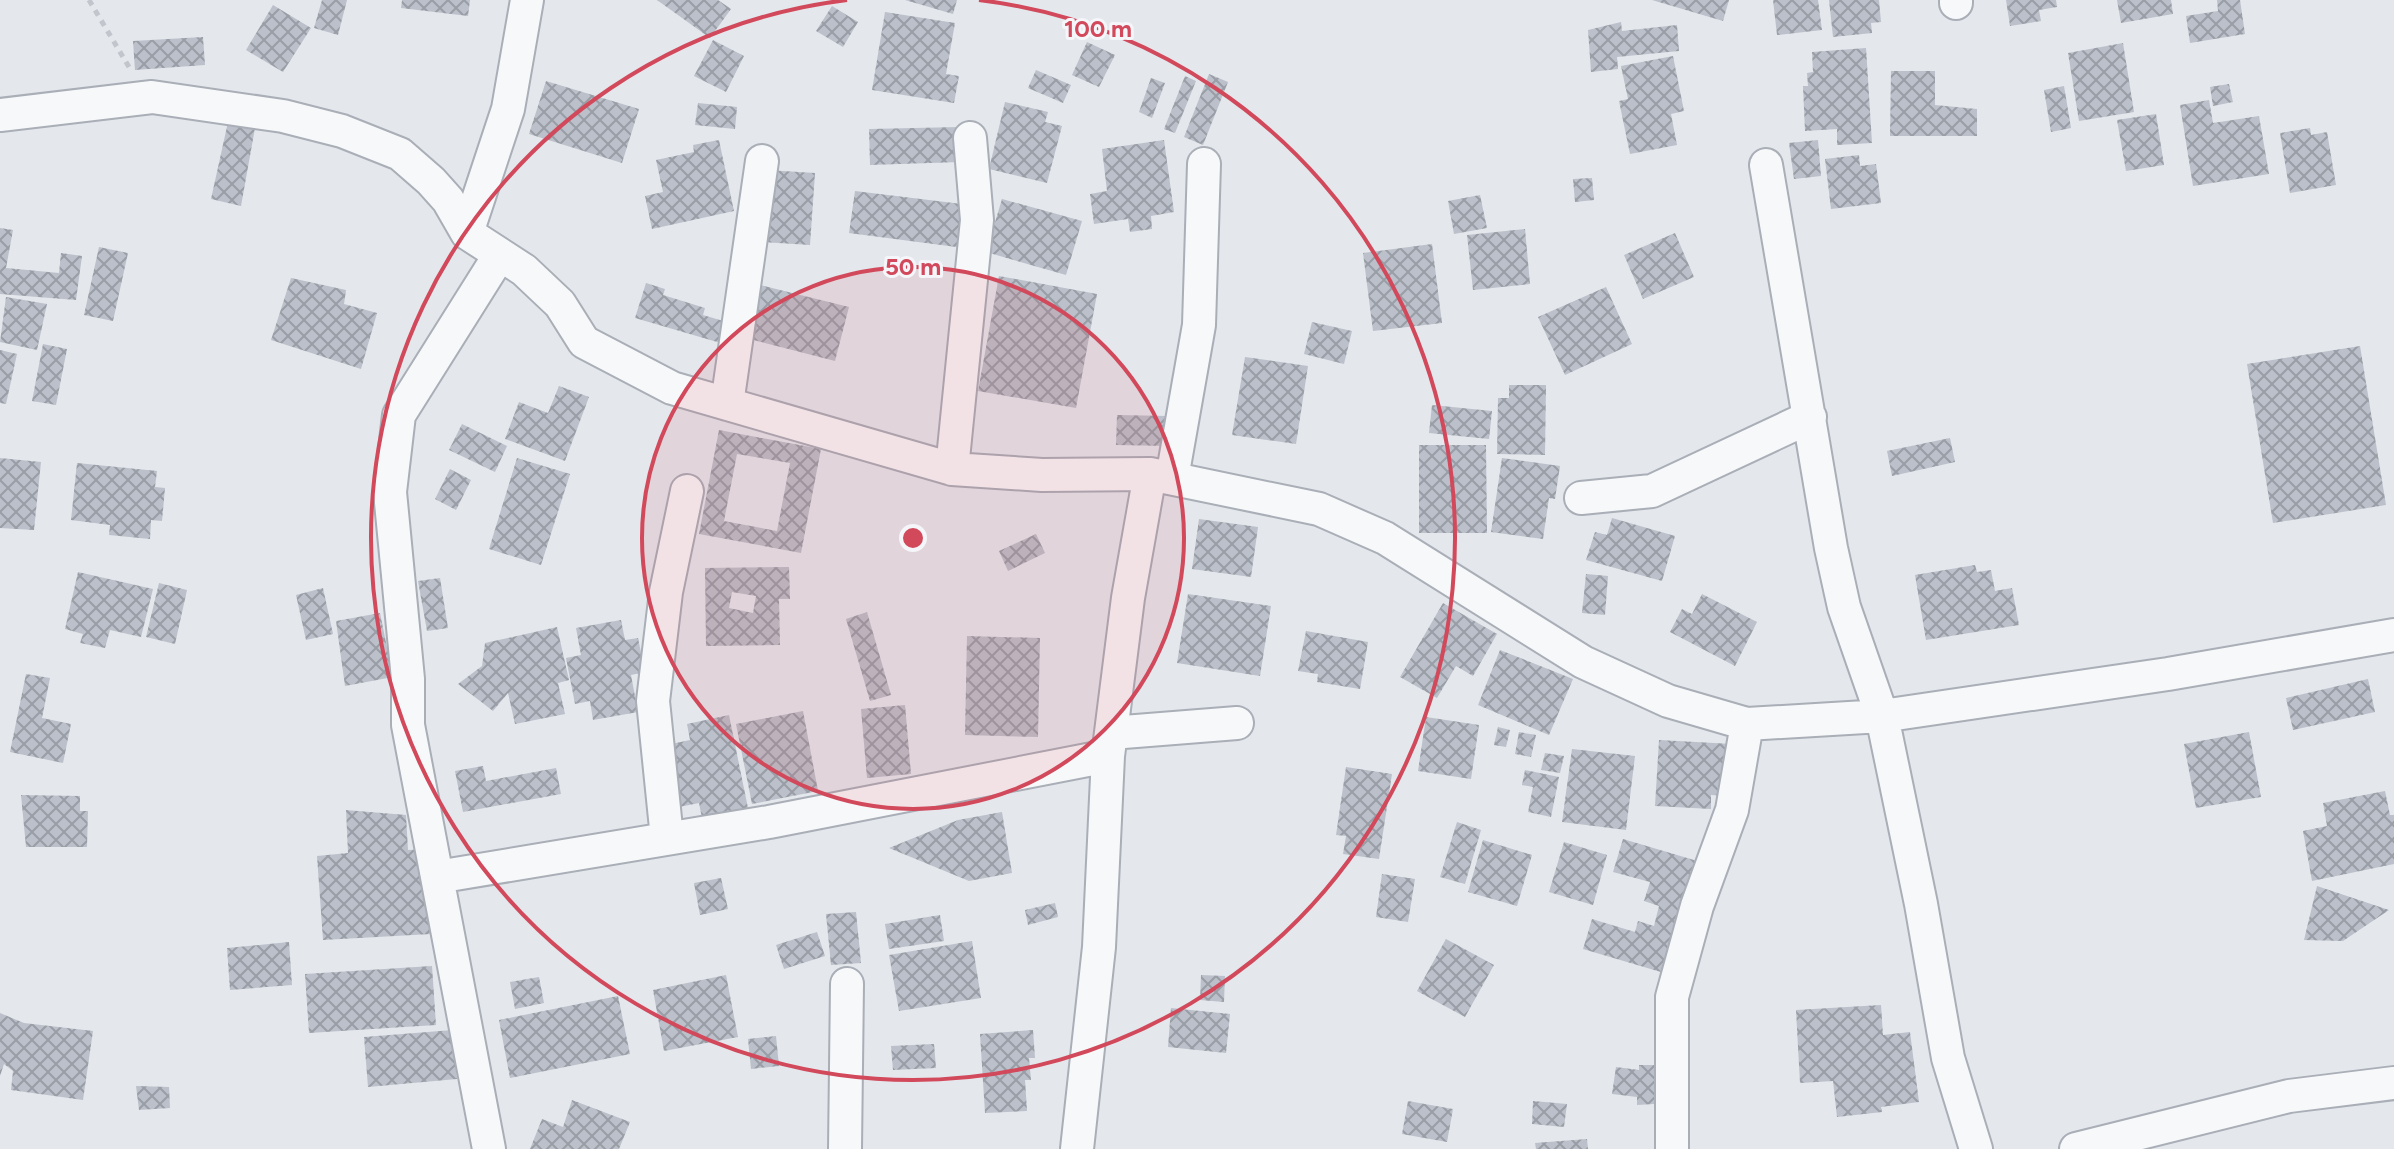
<svg xmlns="http://www.w3.org/2000/svg" width="2394" height="1149" font-family="Figtree,sans-serif">
	<style>
		.building { fill: url(#building-cross-hatch); fill-rule: evenodd }
		.lines { fill: none; stroke-linecap: round; stroke-linejoin: round }
		.street-casing { stroke: #a9aeb7; stroke-width: 36 }
		.path { stroke: #c2c5cb; stroke-width: 5; stroke-dasharray: 6 6; stroke-linecap: butt }
		.street { stroke: #f7f8fa; stroke-width: 32 }
		.ring { fill: none; stroke: #d1495b; stroke-width: 4 }
		.centre { fill: #d1495b; stroke: #f4f6f9; stroke-width: 4 }
		.ring-label { font-size: 24px; text-anchor: middle; font-weight: bold; fill: #d1495b; stroke: #f4f6f9; stroke-width: 6; stroke-linejoin: round; paint-order: stroke }
	</style>
	<defs>
		<pattern id="building-cross-hatch" width="8" height="8" patternUnits="userSpaceOnUse" patternTransform="scale(2)"><rect width="8" height="8" fill="#bbc0ca"/><path d="M0 0l8 8M0 8l8-8" fill="none" stroke="#989da6"/></pattern>
	</defs>
	<rect width="100%" height="100%" fill="#e4e7ec"/>
	<!-- building -->
	<path class="building" d="M322,0H347L338,35L314,28Z
		M402,0H470L468,16L401,8Z
		M657,0H718L731,9L710,38Z
		M905,0H957L953,14Z
		M1652,0H1729L1723,21Z
		M1773,0H1818L1822,30L1777,35Z
		M1829,0H1879L1881,22L1871,23L1872,33L1833,37Z
		M2006,0H2056L2057,7L2039,10L2041,21L2010,26Z
		M2117,0H2171L2173,14L2121,23Z
		M2217,0H2240L2245,34L2190,43L2186,16L2218,11Z
		M273,5L311,28L283,72L246,50Z
		M832,6L858,22L843,47L816,31Z
		M885,12L955,23L946,74L959,76L954,103L872,90Z
		M1621,22L1622,31L1677,25L1679,51L1617,57L1618,69L1591,72L1588,30Z
		M203,37L205,65L135,70L133,41Z
		M713,40L744,56L726,92L694,76Z
		M1087,42L1115,55L1099,87L1072,75Z
		M2123,43L2134,112L2079,121L2068,53Z
		M1866,48L1872,143L1837,145V129L1805,131L1803,86H1808L1807,73L1813,72L1812,52Z
		M1673,56L1684,111L1671,114L1677,145L1630,154L1619,101L1628,99L1621,66Z
		M1036,70L1071,85L1063,103L1028,88Z
		M1891,71H1935V105L1977,109V136H1890Z
		M1209,74L1228,82L1203,145L1184,137Z
		M1185,76L1196,81L1175,133L1164,129Z
		M1151,78L1165,83L1152,118L1139,112Z
		M546,81L639,109L622,163L529,134Z
		M2229,84L2233,102L2213,106L2210,87Z
		M2064,86L2071,128L2051,132L2044,90Z
		M2209,100L2213,123L2259,116L2269,174L2193,186L2180,105Z
		M1005,102L1048,112L1045,122L1062,126L1047,183L989,169Z
		M698,103L737,107L735,129L695,125Z
		M2156,114L2164,165L2126,171L2117,120Z
		M228,122L255,128L241,206L211,199Z
		M959,127L960,162L870,165L869,129Z
		M2310,128L2311,135L2327,132L2336,185L2290,193L2280,133Z
		M719,140L734,211L652,229L645,196L663,192L656,160L694,152L693,145Z
		M1164,140L1174,212L1151,216L1152,229L1130,232L1128,219L1094,224L1090,194L1107,191L1102,149Z
		M1818,140L1821,176L1794,179L1789,143Z
		M1859,155L1860,166L1876,164L1881,203L1831,209L1825,159Z
		M767,170L815,173L810,245L762,242Z
		M1592,178L1594,200L1575,202L1573,179Z
		M855,191L970,205L964,248L849,233Z
		M1480,195L1487,228L1454,234L1448,201Z
		M1002,199L1082,221L1066,275L986,252Z
		M0,228L13,230L6,268L59,273L61,253L82,256L76,300L0,294Z
		M1525,229L1530,284L1473,290L1467,235Z
		M1675,233L1694,277L1643,299L1624,255Z
		M1432,244L1442,323L1373,331L1363,253Z
		M99,247L128,253L113,321L84,315Z
		M999,276L1097,294L1076,408L978,391Z
		M291,278L346,290L344,304L377,313L361,369L271,340Z
		M646,283L665,289L663,295L705,308L703,315L730,323L724,344L635,318Z
		M760,285L849,307L835,361L746,338Z
		M1606,287L1632,344L1565,375L1538,317Z
		M6,297L47,304L37,350L0,342Z
		M1312,322L1352,331L1344,364L1304,354Z
		M43,344L67,349L56,405L32,401Z
		M2360,346L2386,505L2273,523L2247,364Z
		M0,350L17,354L6,404L0,403Z
		M1245,357L1308,366L1296,444L1232,435Z
		M1509,385H1546L1545,455L1497,454L1498,398H1509Z
		M559,386L589,397L565,461L505,439L519,402L548,413Z
		M1432,405L1492,411L1489,439L1429,433Z
		M1117,415L1168,416V446L1116,445Z
		M462,424L507,446L495,472L449,450Z
		M719,430L821,449L801,553L699,534ZM737,454L790,463L777,531L724,521Z
		M1950,438L1955,462L1892,476L1887,451Z
		M1419,445H1486L1487,533H1419Z
		M0,458L41,462L34,530L0,528Z
		M517,458L570,474L541,565L489,549Z
		M1502,458L1560,466L1555,499L1549,498L1543,539L1491,532Z
		M77,463L157,471L155,487L165,488L162,521L151,520L150,539L109,535L110,525L71,520Z
		M450,469L471,480L456,510L435,499Z
		M1612,518L1675,536L1662,581L1586,560L1595,532L1607,535Z
		M1199,519L1258,527L1251,577L1192,569Z
		M1036,534L1045,553L1008,571L999,551Z
		M1975,565L1977,572L1991,570L1995,591L2012,588L2019,625L1926,640L1915,575Z
		M789,567L790,599H779L780,645L706,646L705,568ZM732,592L756,596L753,613L729,608Z
		M78,572L153,589L141,637L110,630L105,648L80,643L83,634L65,629Z
		M1586,574L1608,576L1605,615L1582,613Z
		M440,578L448,628L427,631L418,581Z
		M159,583L187,590L175,644L146,637Z
		M323,588L333,634L306,640L296,595Z
		M1188,594L1271,606L1260,676L1177,663Z
		M1702,594L1757,622L1735,666L1670,632L1682,609L1692,614Z
		M1443,603L1497,634L1473,676L1456,666L1437,698L1400,677Z
		M867,612L891,695L870,701L846,619Z
		M380,613L393,677L345,686L336,621Z
		M621,620L625,640L638,638L645,672L631,675L638,712L593,720L590,701L575,704L566,658L581,655L576,628Z
		M557,627L569,680L558,683L565,714L515,724L508,693L493,711L458,684L482,666L485,643Z
		M1306,631L1368,642L1360,689L1317,682L1318,674L1298,671Z
		M967,636L1040,638L1038,737L965,735Z
		M1500,650L1573,679L1549,735L1478,705Z
		M26,674L50,678L42,718L71,724L63,763L10,752Z
		M2368,679L2375,712L2293,730L2286,698Z
		M905,705L911,774L867,778L861,709Z
		M803,711L818,791L752,804L736,724Z
		M729,715L749,813L703,823L699,803L679,807L667,745L690,740L687,724Z
		M1426,717L1479,725L1471,779L1418,771Z
		M1498,727L1510,730L1506,747L1494,745Z
		M1519,732L1536,735L1531,757L1515,754Z
		M2249,732L2261,797L2196,808L2184,744Z
		M1659,740L1732,744L1729,796L1711,795V809L1655,806Z
		M1572,749L1635,756L1626,830L1562,822Z
		M1545,753L1564,756L1560,773L1541,770Z
		M483,766L486,781L556,768L561,794L463,812L455,771Z
		M1346,767L1392,774L1379,859L1343,854L1346,836L1336,835Z
		M1525,770L1559,777L1551,817L1528,812L1533,787L1522,785Z
		M2385,791L2390,815H2394V864L2312,881L2303,831L2327,826L2323,803Z
		M21,795L80,796V811H88L87,847H26Z
		M346,810L406,815L408,850L426,849L431,934L323,940L317,856L348,853Z
		M1002,812L1012,873L969,881L889,848L958,820Z
		M1457,822L1481,830L1465,884L1440,877Z
		M1623,839L1704,863L1671,975L1583,949L1592,919L1635,932L1638,921L1654,926L1659,906L1644,901L1650,882L1613,872Z
		M1483,840L1532,855L1517,906L1468,892Z
		M1564,842L1607,855L1593,905L1549,892Z
		M1382,874L1415,879L1408,922L1376,917Z
		M721,878L728,909L700,915L694,883Z
		M2317,886L2389,910L2343,941L2304,940Z
		M1055,903L1058,917L1028,925L1025,910Z
		M856,912L861,963L831,965L826,914Z
		M940,915L944,941L889,949L885,924Z
		M817,932L825,956L784,969L776,945Z
		M1446,939L1494,965L1465,1017L1417,991Z
		M972,941L981,998L899,1011L889,955Z
		M289,942L292,985L230,990L227,948Z
		M432,966L436,1025L309,1033L305,974Z
		M726,975L738,1037L664,1051L653,990Z
		M1201,975L1225,976L1224,1002L1200,1000Z
		M539,977L544,1003L515,1009L510,982Z
		M618,996L630,1054L510,1078L499,1020Z
		M1881,1005L1883,1035L1910,1032L1919,1102L1881,1107L1882,1112L1837,1117L1833,1081L1800,1083L1796,1010Z
		M1171,1008L1230,1014L1226,1053L1168,1047Z
		M0,1013L24,1023L93,1031L83,1100L11,1090L13,1071L4,1064L0,1076Z
		M453,1030L457,1079L368,1087L364,1037Z
		M1033,1030L1035,1058H1029L1031,1080H1025L1027,1111L985,1113L980,1034Z
		M776,1036L779,1066L751,1069L748,1039Z
		M934,1044L936,1068L893,1070L891,1046Z
		M1639,1065H1664L1670,1103L1637,1105V1097L1612,1094L1616,1067L1639,1070Z
		M136,1086L169,1087L170,1108L139,1110Z
		M572,1100L630,1122L619,1149H530L542,1119L563,1127Z
		M1408,1101L1453,1109L1447,1142L1402,1134Z
		M1533,1101L1567,1104L1564,1127L1532,1124Z
		M1587,1139L1588,1149H1536L1535,1143Z"/>
	<g class="lines">
		<!-- street casing -->
		<g class="street-casing">
			<path id="street" d="M1956,3V0
				M0,115L152,97L283,116L342,131L400,154L431,181L448,200L467,233L524,270L560,304L584,342L672,388L952,469L1042,475L1150,474L1319,509L1385,538L1583,662L1668,701L1747,724L1882,716L2168,674L2394,635
				M1766,165L1831,548L1844,607L1882,716L1921,904L1948,1058L1976,1149
				M467,233L508,109L527,0
				M727,404L762,161
				M952,469L977,220L970,138
				M1172,478L1199,325L1204,164
				M1581,498L1652,491L1810,417
				M1111,733L1237,723
				M667,838L653,701L666,592L687,491
				M437,877L769,822L1108,756
				M489,1149L408,725V679L390,492L399,415L499,256
				M845,1149L847,984
				M1077,1149L1099,947L1108,756L1128,598L1150,474
				M1672,1149V997L1697,906L1732,810L1747,724
				M2076,1149L2289,1096L2394,1083"/>
		</g>
		<!-- path -->
		<path class="path" d="M89,0L129,67"/>
		<!-- street -->
		<use href="#street" class="street"/>
	</g>
	<!-- distance rings -->
	<circle cx="913" cy="538" r="271" fill="#d1495b" fill-opacity=".12"/>
	<g class="ring">
		<circle cx="913" cy="538" r="271"/>
		<path d="M979 0A542 542 0 1 1 847 0"/>
	</g>
	<circle cx="913" cy="538" r="12" class="centre"/>
	<g class="ring-label">
		<text x="1098" y="37">100 m</text>
		<text x="913" y="275">50 m</text>
	</g>
</svg>
